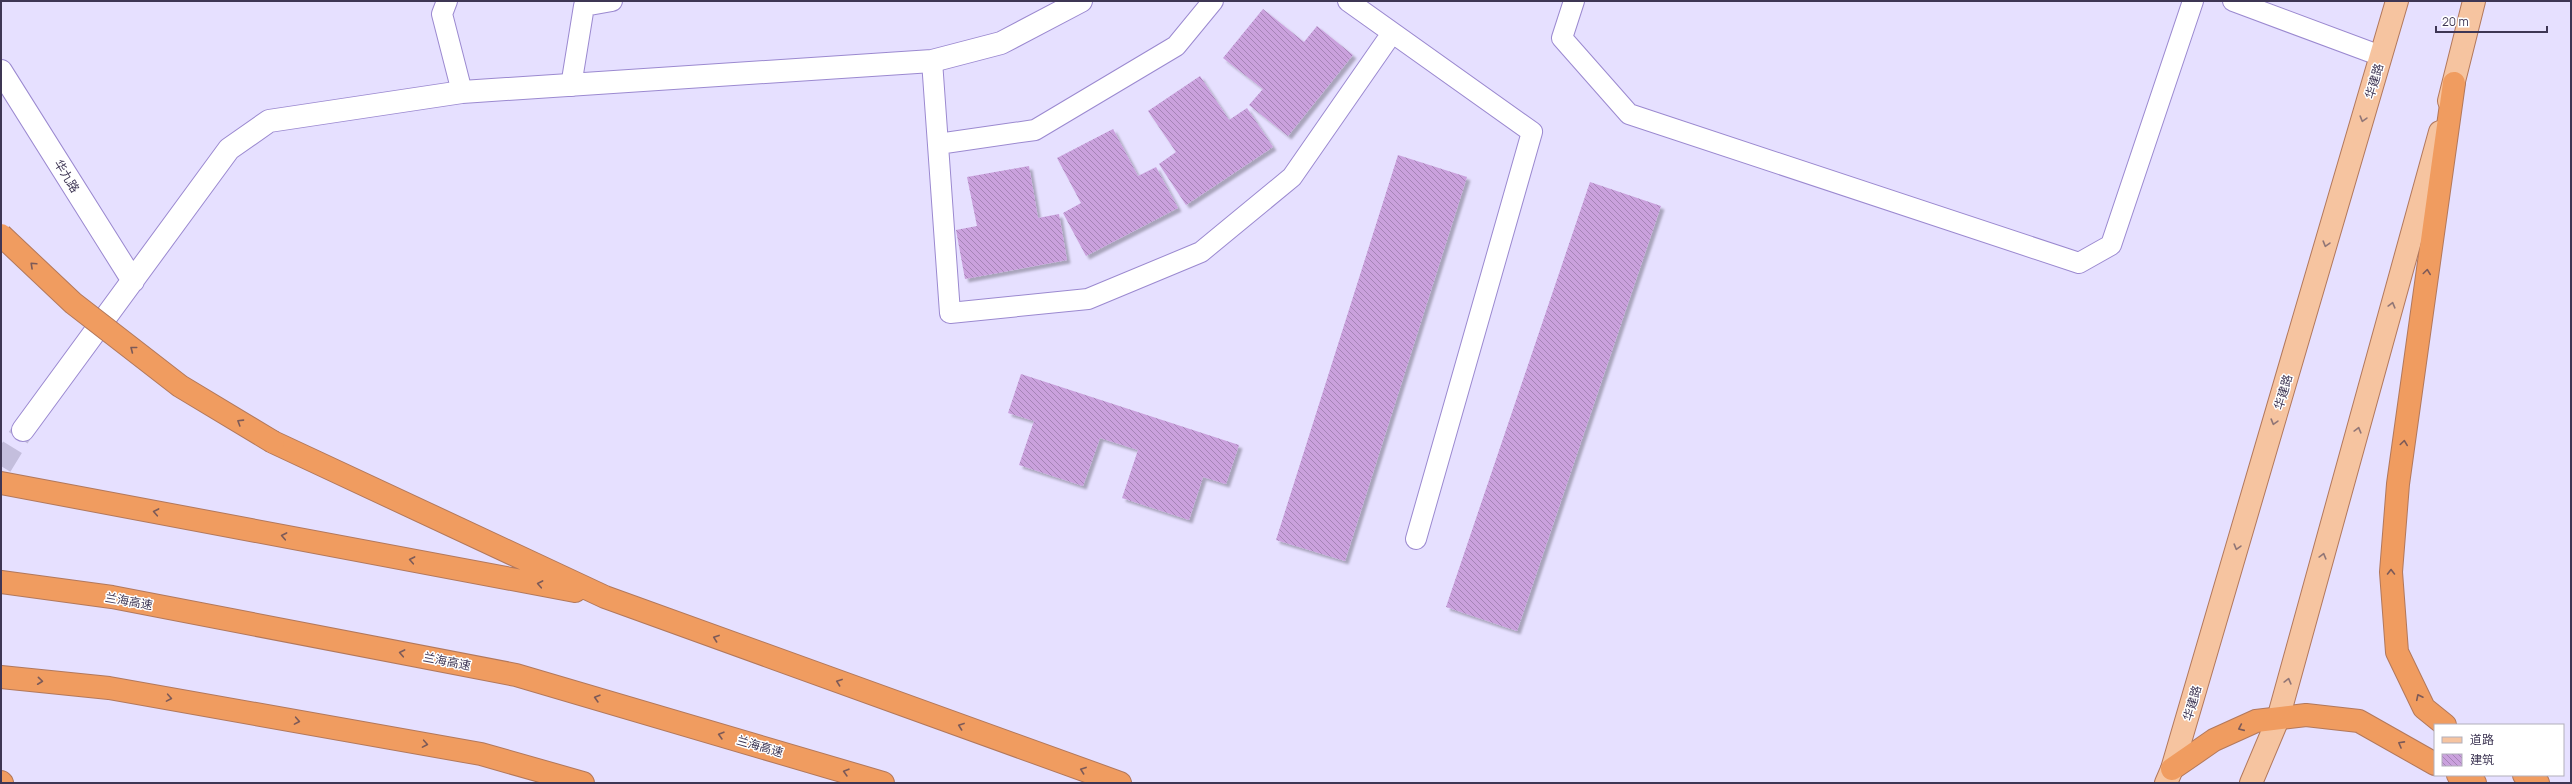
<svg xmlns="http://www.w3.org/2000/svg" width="2572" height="784" font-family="Manrope,'Noto Sans SC',sans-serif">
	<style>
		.building { fill: url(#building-back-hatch); filter: url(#shadow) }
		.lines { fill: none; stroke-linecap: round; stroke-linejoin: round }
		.tertiary-tunnel { stroke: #c4bedd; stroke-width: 22; stroke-dasharray: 22 11; stroke-linecap: butt }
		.service-casing { stroke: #9b89d0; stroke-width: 22 }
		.tertiary-casing { stroke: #9b89d0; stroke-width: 24 }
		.primary-casing { stroke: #b2785c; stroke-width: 24 }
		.motorway-casing { stroke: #b2785c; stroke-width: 24 }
		.service { stroke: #fff; stroke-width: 20 }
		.tertiary { stroke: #fff; stroke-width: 22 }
		.primary { stroke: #f6c4a0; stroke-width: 22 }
		.motorway { stroke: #f09c60; stroke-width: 22 }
		.motorway-bridge-casing { stroke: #b2785c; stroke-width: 24; stroke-linecap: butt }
		.motorway-bridge { stroke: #f09c60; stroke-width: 22 }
		.oneway { stroke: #917676 }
		.oneway2 { stroke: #7c5a58 }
		.labels { text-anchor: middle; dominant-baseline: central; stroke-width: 3; stroke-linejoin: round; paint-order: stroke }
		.street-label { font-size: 12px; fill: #3e3654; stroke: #fff }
	</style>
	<defs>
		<pattern id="building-back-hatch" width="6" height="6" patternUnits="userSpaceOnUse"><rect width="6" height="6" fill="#caa1dd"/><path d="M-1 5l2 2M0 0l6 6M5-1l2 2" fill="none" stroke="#a584b6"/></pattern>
		<filter id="shadow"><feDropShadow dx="3.5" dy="3.5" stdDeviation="1" flood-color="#0004"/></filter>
	</defs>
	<rect width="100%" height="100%" fill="#e6e0ff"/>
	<!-- building -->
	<path class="building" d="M1263,9L1304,42L1317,26L1353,55L1288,136L1249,105L1263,89L1223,58Z
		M1200,76L1229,120L1247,108L1273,147L1186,205L1159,164L1176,152L1148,111Z
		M1113,129L1138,176L1156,167L1178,208L1086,256L1063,213L1081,203L1057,158Z
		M1398,155L1467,177L1345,561L1276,540Z
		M1029,166L1038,218L1059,214L1067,260L965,279L956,230L977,226L967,177Z
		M1590,182L1661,206L1517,631L1446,607Z
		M1021,374L1239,445L1226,484L1203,477L1189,520L1122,498L1138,450L1100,438L1083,486L1019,465L1034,421L1008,413Z"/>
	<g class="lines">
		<!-- tertiary-tunnel -->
		<path class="tertiary-tunnel" d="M1,466L23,430"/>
		<!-- service casing -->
		<g class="service-casing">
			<path id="service" d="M447,1L442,14L462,92
				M1348,1L1532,132L1416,539
				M1574,1L1562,38L1629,114L2079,263L2111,245L2193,1
				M2233,1L2381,56
				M932,61L950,313L1088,299L1201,252L1292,177L1392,33
				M571,86L584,6L612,1
				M938,144L1035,130L1176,46L1213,1"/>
		</g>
		<!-- tertiary casing -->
		<g class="tertiary-casing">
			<path id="tertiary" d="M1,71L133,281
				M23,430L229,149L269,121L462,92L932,61L1001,43L1081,1"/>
		</g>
		<!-- primary casing -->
		<g class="primary-casing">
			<path id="primary" d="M2449,101L2474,1
				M2166,783L2172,769L2397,1
				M2251,783L2278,719L2440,132"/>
		</g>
		<!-- motorway casing -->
		<g class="motorway-casing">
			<path id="motorway" d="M273,442L605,597L1120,783
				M1,483L575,591
				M1,582L112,597L516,675L883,783
				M1,677L109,688L481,754L583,783
				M2445,725L2424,708L2397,652L2391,572L2398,484L2454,83
				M2172,769L2214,740L2256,721L2306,715L2359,721L2435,764
				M2458,775L2475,783
				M2524,775L2538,783
				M1,782L2,783"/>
		</g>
		<!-- service -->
		<use href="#service" class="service"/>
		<!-- tertiary -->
		<use href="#tertiary" class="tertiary"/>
		<!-- primary -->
		<use href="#primary" class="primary"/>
		<!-- motorway -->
		<use href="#motorway" class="motorway"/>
		<!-- motorway-bridge casing -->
		<g class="motorway-bridge-casing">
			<path id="motorway-bridge" d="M1,235L73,303L180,386L273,442"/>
		</g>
		<!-- motorway-bridge -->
		<use href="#motorway-bridge" class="motorway-bridge"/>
	</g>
	<!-- one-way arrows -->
	<defs><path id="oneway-chevron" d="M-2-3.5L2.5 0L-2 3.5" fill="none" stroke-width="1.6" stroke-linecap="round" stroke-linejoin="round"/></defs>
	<g class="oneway">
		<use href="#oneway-chevron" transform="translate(2363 119) rotate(106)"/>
		<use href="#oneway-chevron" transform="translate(2326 244) rotate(106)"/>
		<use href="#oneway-chevron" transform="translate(2392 305) rotate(-75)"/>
		<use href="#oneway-chevron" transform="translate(2274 422) rotate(106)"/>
		<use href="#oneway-chevron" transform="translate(2358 430) rotate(-75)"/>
		<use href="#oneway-chevron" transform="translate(2237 547) rotate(106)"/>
		<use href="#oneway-chevron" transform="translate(2323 556) rotate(-75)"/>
		<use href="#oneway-chevron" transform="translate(2288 681) rotate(-75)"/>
	</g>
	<g class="oneway2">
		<use href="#oneway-chevron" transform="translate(33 265) rotate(-137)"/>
		<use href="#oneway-chevron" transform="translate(2427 272) rotate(-82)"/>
		<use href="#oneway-chevron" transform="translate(133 349) rotate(-142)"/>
		<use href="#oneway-chevron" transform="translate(240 422) rotate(-148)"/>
		<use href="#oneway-chevron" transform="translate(2404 443) rotate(-82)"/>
		<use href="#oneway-chevron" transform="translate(156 512) rotate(-169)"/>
		<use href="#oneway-chevron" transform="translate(284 536) rotate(-169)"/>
		<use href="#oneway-chevron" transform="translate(412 560) rotate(-169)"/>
		<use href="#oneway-chevron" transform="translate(2391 572) rotate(-90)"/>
		<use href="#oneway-chevron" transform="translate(540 584) rotate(-169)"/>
		<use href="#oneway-chevron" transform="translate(716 638) rotate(-160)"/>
		<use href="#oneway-chevron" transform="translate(402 653) rotate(-169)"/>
		<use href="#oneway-chevron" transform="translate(40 681) rotate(6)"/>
		<use href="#oneway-chevron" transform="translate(839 682) rotate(-160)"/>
		<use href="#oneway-chevron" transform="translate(2419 697) rotate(-116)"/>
		<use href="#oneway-chevron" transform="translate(169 698) rotate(10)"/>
		<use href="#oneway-chevron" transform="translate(597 698) rotate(-164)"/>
		<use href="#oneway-chevron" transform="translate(297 721) rotate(10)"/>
		<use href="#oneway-chevron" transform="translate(961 726) rotate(-160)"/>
		<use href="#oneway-chevron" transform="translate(2241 728) rotate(156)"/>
		<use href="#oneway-chevron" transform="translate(721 735) rotate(-164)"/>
		<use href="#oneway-chevron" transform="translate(425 744) rotate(10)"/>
		<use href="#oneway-chevron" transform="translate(2401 744) rotate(-151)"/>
		<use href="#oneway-chevron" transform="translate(1083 770) rotate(-160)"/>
		<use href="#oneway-chevron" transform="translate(846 772) rotate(-164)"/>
	</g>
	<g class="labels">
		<!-- street labels -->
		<g class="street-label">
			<text transform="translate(2374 81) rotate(-74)">华建路</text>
			<text transform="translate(67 176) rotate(58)">华九路</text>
			<text transform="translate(2283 392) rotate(-74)">华建路</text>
			<text transform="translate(129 601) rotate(10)">兰海高速</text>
			<text transform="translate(447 661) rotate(11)">兰海高速</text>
			<text transform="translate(2192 703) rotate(-74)">华建路</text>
			<text transform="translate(760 746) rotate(16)">兰海高速</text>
		</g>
	</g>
	<!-- border -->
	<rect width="2572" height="784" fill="none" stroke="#3e3654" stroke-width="4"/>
	<!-- legend -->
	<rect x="2434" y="724" width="130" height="52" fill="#ffffff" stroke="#b2afbb"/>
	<rect x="2442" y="737" width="20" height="6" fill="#f6c4a0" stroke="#b2afbb"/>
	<text x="2470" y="744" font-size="12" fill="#3e3654">道路</text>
	<rect x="2442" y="754" width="20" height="12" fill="url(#building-back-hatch)" stroke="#b2afbb"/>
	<text x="2470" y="764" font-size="12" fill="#3e3654">建筑</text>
	<!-- scale -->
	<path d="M2436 26v6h111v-6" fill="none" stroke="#3e3654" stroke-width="2"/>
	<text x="2442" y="26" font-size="12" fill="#3e3654" stroke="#ffffff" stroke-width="3" paint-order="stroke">20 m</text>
</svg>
